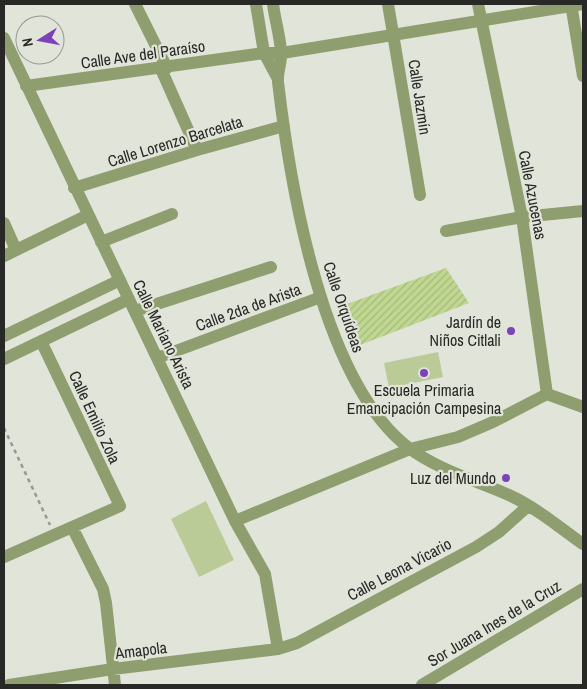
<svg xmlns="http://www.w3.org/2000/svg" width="587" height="689" font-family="'Archivo Narrow',sans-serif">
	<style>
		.pitch { fill: #bacb98 }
		.building { fill: url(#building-hatch) }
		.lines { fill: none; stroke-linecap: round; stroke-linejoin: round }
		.path { stroke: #979a92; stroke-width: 2.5; stroke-dasharray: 4 4; stroke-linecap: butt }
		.minor { stroke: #8f9e6e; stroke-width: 12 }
		.poi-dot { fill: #7c43b9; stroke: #e0e4d9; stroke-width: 2 }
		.labels { text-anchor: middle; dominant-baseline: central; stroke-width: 4.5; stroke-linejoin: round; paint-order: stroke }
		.street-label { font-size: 16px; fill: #282926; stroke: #e0e4d9 }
		.poi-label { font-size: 16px; fill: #282926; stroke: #e0e4d9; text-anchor: end }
	</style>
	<defs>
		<pattern id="building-hatch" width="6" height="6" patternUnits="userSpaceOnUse" patternTransform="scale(1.25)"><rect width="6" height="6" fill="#c0d791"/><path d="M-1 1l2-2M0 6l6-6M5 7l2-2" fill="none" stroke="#a5b97d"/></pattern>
	</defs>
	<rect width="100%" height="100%" fill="#e0e4d9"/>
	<!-- pitch -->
	<path class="pitch" d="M438,352L443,377L389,388L384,363Z
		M206,501L234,560L199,577L171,519Z"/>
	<!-- building -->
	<path class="building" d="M446,268L469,303L360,345L347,304Z"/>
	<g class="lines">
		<!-- path -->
		<path class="path" d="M4,428L50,525"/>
		<!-- minor -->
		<path class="minor" d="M135,4L167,68
			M256,4L264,53L278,79
			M273,4C275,20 280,36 281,52C282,62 277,72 278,82C290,185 322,382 409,448C438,470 478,481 511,496C537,508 560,528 583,544
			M388,4L420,195
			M478,4L522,217L547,394
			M571,4L583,76
			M4,38L235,521L265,574L278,649
			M161,69L197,150
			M26,86L264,53H282L583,4
			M74,188L197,150L284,126
			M4,223L16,250
			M446,231L522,217L583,211
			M101,242L172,214
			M4,256L88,215
			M135,311L271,267
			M4,336L120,280
			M157,358L321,297
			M4,359L129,299
			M235,521L410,449L458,437L493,422L547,394L583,407
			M72,527L103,589L106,603L115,685
			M4,557L120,506L41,341
			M9,685L113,669L278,649L297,643L476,547L499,532L528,506
			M422,685L583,589"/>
	</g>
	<!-- markers -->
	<g class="poi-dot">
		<circle cx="511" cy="331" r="5"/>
		<circle cx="424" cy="373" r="5"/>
		<circle cx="506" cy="478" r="5"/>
	</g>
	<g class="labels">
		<!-- street labels -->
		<g class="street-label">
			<text transform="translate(143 54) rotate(-8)">Calle Ave del Paraíso</text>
			<text transform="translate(420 97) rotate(81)">Calle Jazmín</text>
			<text transform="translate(175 141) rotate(-17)">Calle Lorenzo Barcelata</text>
			<text transform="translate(533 195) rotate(79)">Calle Azucenas</text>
			<text transform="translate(248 307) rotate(-20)">Calle 2da de Arista</text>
			<text transform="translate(344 307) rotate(71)">Calle Orquídeas</text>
			<text transform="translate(164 334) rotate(64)">Calle Mariano Arista</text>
			<text transform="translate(95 417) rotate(65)">Calle Emilio Zola</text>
			<text transform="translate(399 569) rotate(-28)">Calle Leona Vicario</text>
			<text transform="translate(494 623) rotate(-31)">Sor Juana Ines de la Cruz</text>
			<text transform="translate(141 650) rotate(-7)">Amapola</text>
		</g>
		<!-- poi labels -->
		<g class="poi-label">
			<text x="501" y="322">Jardín de<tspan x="501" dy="18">Niños Citlali</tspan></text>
			<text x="424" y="390" text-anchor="middle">Escuela Primaria<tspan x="424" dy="18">Emancipación Campesina</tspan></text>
			<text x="496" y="478">Luz del Mundo</text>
		</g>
	</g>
	<!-- border -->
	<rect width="587" height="689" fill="none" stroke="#282926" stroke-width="10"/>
	<!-- north arrow -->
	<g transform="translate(40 40) rotate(259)"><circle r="24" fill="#e0e4d9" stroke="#969991"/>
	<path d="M0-4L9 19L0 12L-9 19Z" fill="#7c43b9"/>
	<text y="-8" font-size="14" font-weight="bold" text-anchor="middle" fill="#282926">N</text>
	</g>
</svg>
